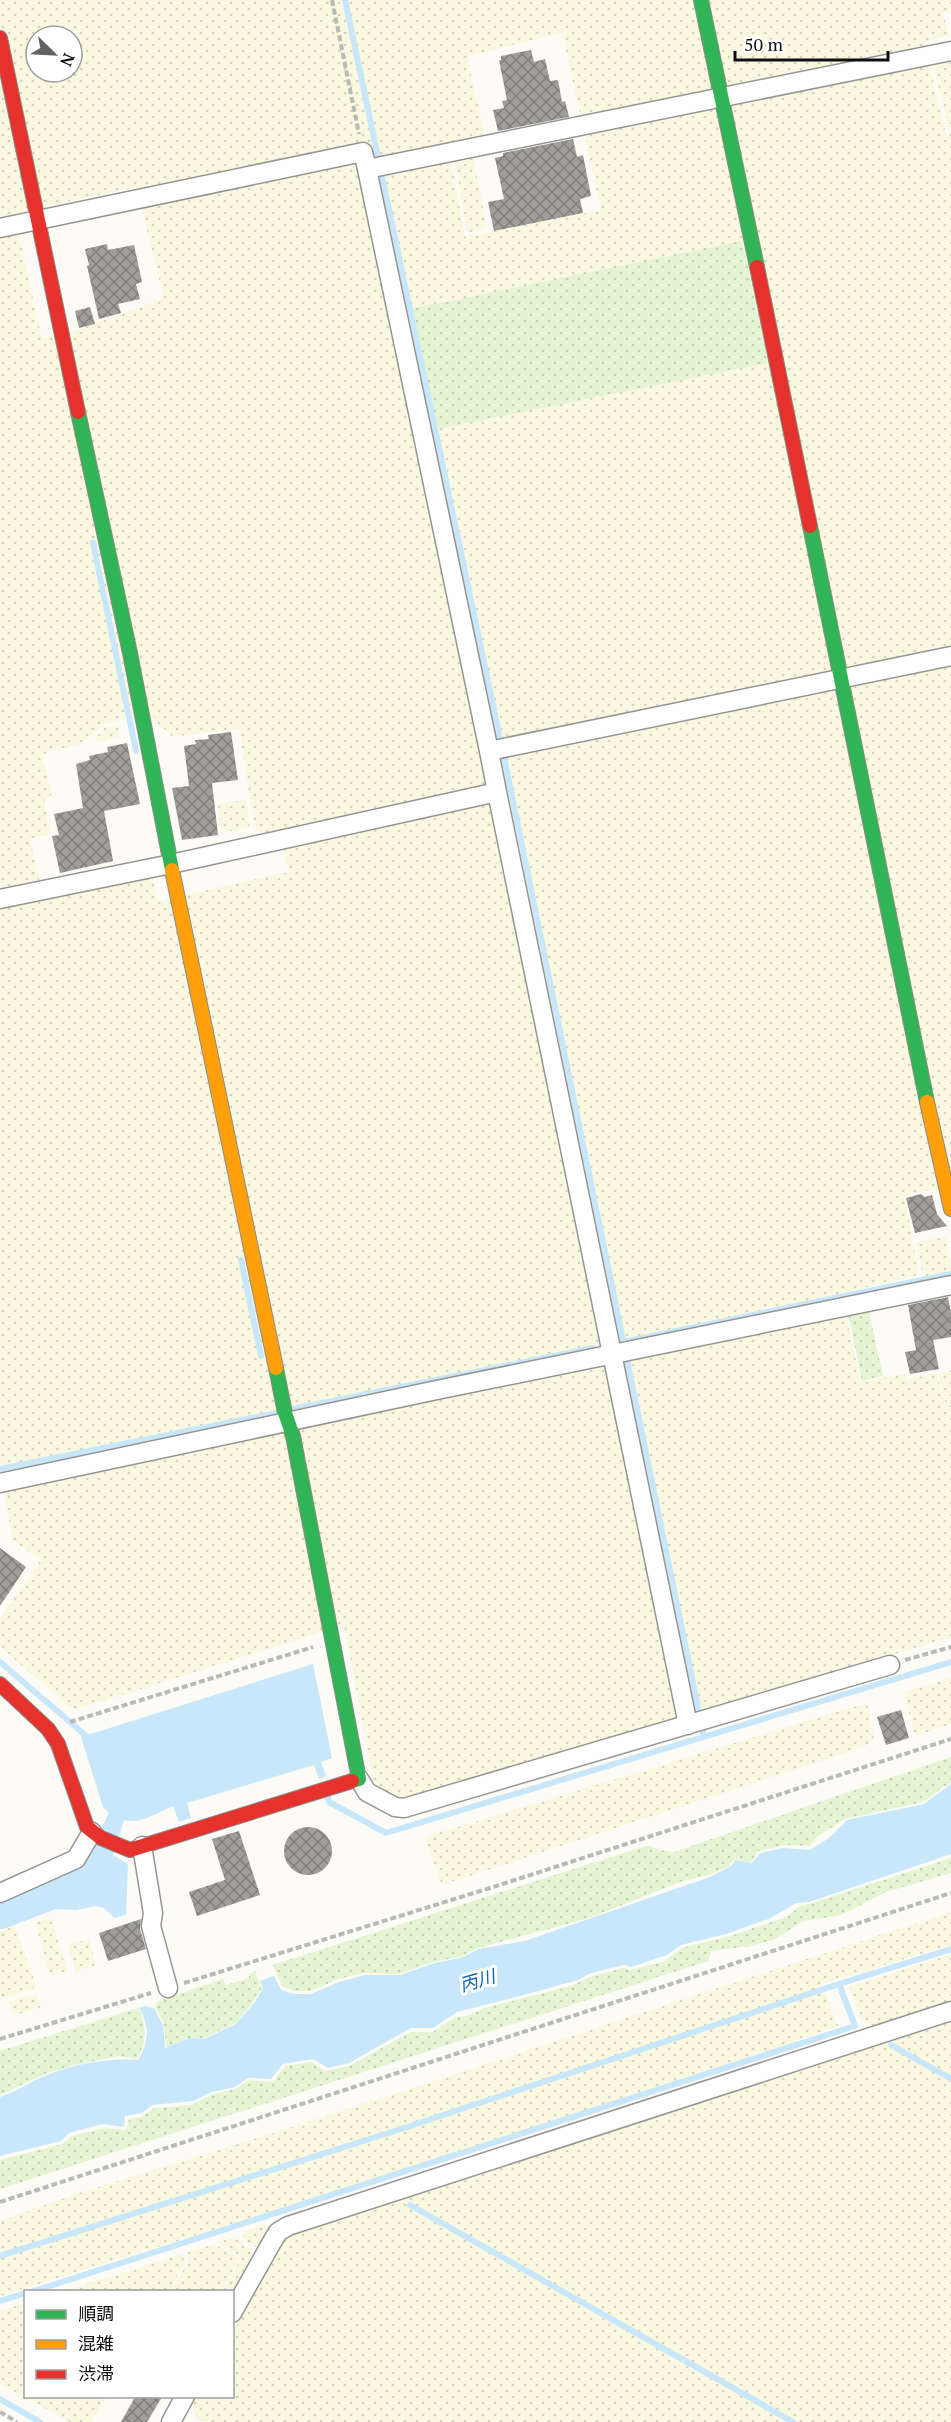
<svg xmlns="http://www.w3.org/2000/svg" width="951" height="2422" font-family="'PT Serif','Noto Sans JP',serif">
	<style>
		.farmland { fill: url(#farmland-dots); fill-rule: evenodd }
		.green { fill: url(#green-dots) }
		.water { fill: #c8e7fa }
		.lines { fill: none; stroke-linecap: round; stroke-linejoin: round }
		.stream { stroke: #c8e7fa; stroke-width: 6 }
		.river { stroke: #c8e7fa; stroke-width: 38 }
		.building { fill: url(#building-cross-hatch) }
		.street-casing { stroke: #969593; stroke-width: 21 }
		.fast-casing { stroke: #8c8c89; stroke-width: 16 }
		.slow-casing { stroke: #8c8c89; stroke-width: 16 }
		.jam-casing { stroke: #8c8c89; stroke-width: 16 }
		.path { stroke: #b9b9b8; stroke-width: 4; stroke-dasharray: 6 3; stroke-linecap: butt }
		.street { stroke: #fffefe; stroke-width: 18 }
		.fast { stroke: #30b455; stroke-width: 14 }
		.slow { stroke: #ff9f0a; stroke-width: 14 }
		.jam { stroke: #e5322d; stroke-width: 14 }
		.labels { text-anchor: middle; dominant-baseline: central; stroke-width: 6; stroke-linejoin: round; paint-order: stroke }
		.water-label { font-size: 18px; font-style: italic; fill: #0c63ae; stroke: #fff }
	</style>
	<defs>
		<pattern id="farmland-dots" width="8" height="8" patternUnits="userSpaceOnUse" patternTransform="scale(1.5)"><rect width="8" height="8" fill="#faf8e0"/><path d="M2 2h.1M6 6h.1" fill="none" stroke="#d5d3bf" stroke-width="1.8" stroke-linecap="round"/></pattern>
		<pattern id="green-dots" width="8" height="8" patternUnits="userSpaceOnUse" patternTransform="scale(1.5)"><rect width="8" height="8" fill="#e5f4d3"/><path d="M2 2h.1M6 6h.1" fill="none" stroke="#c3d0b4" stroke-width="1.8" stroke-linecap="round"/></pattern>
		<pattern id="building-cross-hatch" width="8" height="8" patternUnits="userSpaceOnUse" patternTransform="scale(1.5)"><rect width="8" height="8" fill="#a09e9a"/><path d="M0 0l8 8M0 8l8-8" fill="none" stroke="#817f7c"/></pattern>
	</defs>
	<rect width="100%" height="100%" fill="#fcfbf5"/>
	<!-- farmland -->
	<path class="farmland" d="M0,0H951V10L943,13L948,35L924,42L946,134L951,133V1186L904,1195L918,1269L915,1276L841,1293L861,1383L905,1373L907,1380L936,1373L946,1409L951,1408V1637L416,1796H400L382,1789L373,1779L344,1625L77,1709L67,1705L4,1650L0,1643V1619L41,1560L12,1540L0,1462ZM562,32L601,210L465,237L448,144L483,135L484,131L467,57ZM36,36H72V72H36ZM136,187L164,298L71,332L42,339L14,213ZM153,715L156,726L168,731L172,737L239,728L255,829L262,833L278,830L289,872L158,901L152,875L44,900L30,839L48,835L50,831L44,801L52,794L43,761L45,753L80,744L106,723Z
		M951,60V130H949L933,64Z
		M473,157L487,228L467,233L455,160Z
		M118,726L120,737L96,742V738L105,727Z
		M246,800L250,828L221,833L218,804Z
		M946,1237L951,1271L923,1277L916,1242Z
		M951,1370V1407L947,1408L938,1374Z
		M951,1678V1724L915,1736L904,1692Z
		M867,1703L874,1740L863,1747L442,1885L425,1837Z
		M951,1912V1945L821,1984L838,2026L779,2047L312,2199L0,2296V2221L73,2195L280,2131Z
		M51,1918L67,1971L50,1976L35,1922Z
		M14,1926L37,1987L0,1999V1932Z
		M89,1939L96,1965L76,1971L68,1945Z
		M951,1954V2001L872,2026L862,2020L849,1987Z
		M37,1994L41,2007L13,2016L9,2002Z
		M951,2022V2422H204L197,2418L192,2404L196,2397L232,2396L233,2332L285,2238Z
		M265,2224L270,2227L258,2248L242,2240L245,2232Z
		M235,2238L253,2254L232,2291H223L242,2257L216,2242Z
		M214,2244L240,2258L221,2291H171L188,2262V2251Z
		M183,2254L184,2264L169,2291H63Z
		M25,2303L26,2396L106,2397L91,2422H70L0,2384V2311Z"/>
	<!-- green -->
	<path class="green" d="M742,241L768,363L437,429L411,309Z
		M868,1308L883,1376L862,1381L848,1312Z
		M951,1757V1782L923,1802L845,1819L818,1836L810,1846L786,1845L758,1851L751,1862L734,1859L729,1866L709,1875L683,1881L589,1918L478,1948L460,1957L433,1962L400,1974L364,1973L338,1979L311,1991H294L282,1986L273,1965L649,1845L660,1850L674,1852Z
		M951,1858V1873L886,1892L841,1915L804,1921L773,1940L750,1946L711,1951L708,1961L0,2189V2160L63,2144L71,2136L105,2128L126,2130L129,2119L141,2117L155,2108L192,2105L213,2094L235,2089L249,2080L273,2082L285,2066L312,2062L325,2071L349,2066L411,2032H433L455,2017L467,2016L484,2008L571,1986L592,1976L624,1968L630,1970L663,1962L682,1948L727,1937L786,1917L799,1907Z
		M255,1971L262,1988L254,2001L236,2023L204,2038H189L166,2047L164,2023L155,2007L156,2002L223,1979L226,1985L249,1978V1974Z
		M138,2008C147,2026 147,2041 137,2059L118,2056L75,2065L45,2074L0,2095V2051Z"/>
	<!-- water -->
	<path class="water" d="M313,1664L332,1758L321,1762L326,1776L319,1779L314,1765L187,1803L191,1818L179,1822L173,1806C159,1812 139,1825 124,1820L113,1855L128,1864L126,1915L114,1918L104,1908L96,1906L76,1910L35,1908L16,1914L10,1897L84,1864L109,1813L103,1807L81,1737Z
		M951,1784V1854L809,1902L796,1903L771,1918L726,1934L681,1945L667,1955L631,1967L624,1965L591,1973L578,1980L520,1996L457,2012L433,2028H411L349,2063L328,2068L313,2059L283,2064L271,2079L248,2078L235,2087L212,2092L193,2101L152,2105L142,2113L125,2116L124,2127L103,2124L69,2133L61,2141L0,2156V2097C17,2092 30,2081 47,2075C75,2064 108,2058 138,2060C149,2041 150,2027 139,2008L145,2006L154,2008L163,2025L165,2048L189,2038L204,2039L236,2024L255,2002L263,1988L260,1981L274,1976L281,1990L294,1994H311L339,1982L365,1975H400L435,1963L461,1958L479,1949L525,1941L710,1877L731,1866L735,1860L752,1863L760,1853L783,1848L810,1850L829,1838L847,1820L924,1804Z"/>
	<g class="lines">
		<!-- stream -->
		<path class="stream" d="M345,0L506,767L704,1737
			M93,543L136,751
			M241,1260L261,1356
			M623,1342L951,1274
			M293,1409L593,1348
			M0,1469L276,1413
			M0,1662L91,1740
			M327,1795L329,1802L386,1833L951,1662
			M891,2045L951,2079
			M410,2205L793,2422
			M0,2256L401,2129L839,1984
			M31,2292L855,2026L839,1984L951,1949
			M0,2301L26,2293
			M0,2399L40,2422"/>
		<!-- river -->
		<path class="river" d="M0,1910L60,1887"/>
	</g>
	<!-- building -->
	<path class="building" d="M531,50L534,62L545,59L550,81L558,80L562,102L565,101L569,117L498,131L493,110L504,108L502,101L507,100L499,60H501V56Z
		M573,139L577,157L583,155L591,196L580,199L583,213L494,231L488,202L504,199L495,158L503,156V153Z
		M107,244L108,250L134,245L142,282L136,284L140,299L118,304L121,313L99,319L87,266L89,265L85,249Z
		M90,307L95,324L79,328L75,311Z
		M231,732L238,780L212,783L218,835L182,840L172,788L189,786L184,746L196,744L195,740L209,739L208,735Z
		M127,743L140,804L104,811L113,861L60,873L52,836L59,835L54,814L83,808L76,764L90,760L89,756L108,752L107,747Z
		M921,1194L925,1197L932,1195L937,1214L947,1226L915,1233L906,1198Z
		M948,1297L951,1313V1337L933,1340L939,1369L910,1374L905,1352L916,1350L908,1305Z
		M0,1548L26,1567L0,1606Z
		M901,1710L909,1738L886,1745L877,1717Z
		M284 1851a24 24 0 1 1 48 0a24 24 0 1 1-48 0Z
		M239,1831L260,1895L197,1916L189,1892L225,1880L212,1839Z
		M141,1919L140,1929L146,1949L108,1961L99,1933Z
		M135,2397H162L147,2422H121Z"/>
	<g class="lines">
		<!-- street casing -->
		<g class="street-casing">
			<path id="street" d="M367,169L489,751
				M0,228L363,152L367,169L951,51
				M497,792L688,1725
				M0,899L171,864L497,792L489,751L951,656
				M0,1483L432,1391L951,1285
				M359,1779L367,1792L395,1807L404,1808L890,1665
				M142,1846L153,1913L151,1926L168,1988
				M0,1893L76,1859L92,1832
				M232,2313L272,2242L278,2232L288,2226L951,2011
				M171,2422L185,2396"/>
		</g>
		<!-- fast casing -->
		<g class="fast-casing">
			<path id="fast" d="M701,0L757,267
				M78,412L130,653L172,870
				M810,526L927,1102
				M276,1368L285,1413L293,1436L359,1779L352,1781"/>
		</g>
		<!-- slow casing -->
		<g class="slow-casing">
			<path id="slow" d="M172,870L276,1368
				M927,1102L951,1209"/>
		</g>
		<!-- jam casing -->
		<g class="jam-casing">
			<path id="jam" d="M0,38L78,412
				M757,267L810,526
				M0,1684L48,1729L58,1744L87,1827L101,1838L130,1850L352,1781"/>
		</g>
		<!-- path -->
		<path class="path" d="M332,0L359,134
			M905,1660L951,1647
			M70,1722L313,1647
			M184,1983L490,1888L951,1739
			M0,2039L151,1993
			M0,2202L951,1893
			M0,2412L17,2422"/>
		<!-- street -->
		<use href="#street" class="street"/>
		<!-- fast -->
		<use href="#fast" class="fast"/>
		<!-- slow -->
		<use href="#slow" class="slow"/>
		<!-- jam -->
		<use href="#jam" class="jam"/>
	</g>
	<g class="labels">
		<!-- water labels -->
		<g class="water-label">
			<text transform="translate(477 1980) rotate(-16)">丙川</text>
		</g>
	</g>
	<!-- legend -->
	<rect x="24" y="2290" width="210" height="108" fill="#ffffff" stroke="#9f9f9f" stroke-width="1.5"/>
	<rect x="36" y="2310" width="30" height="9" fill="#30b455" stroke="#9f9f9f" stroke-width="1.5"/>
	<text x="78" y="2320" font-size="18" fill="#0f0f0f">順調</text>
	<rect x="36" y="2340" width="30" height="9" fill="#ff9f0a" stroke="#9f9f9f" stroke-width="1.5"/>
	<text x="78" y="2350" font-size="18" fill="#0f0f0f">混雑</text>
	<rect x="36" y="2370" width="30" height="9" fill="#e5322d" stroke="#9f9f9f" stroke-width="1.5"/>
	<text x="78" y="2380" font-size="18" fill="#0f0f0f">渋滞</text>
	<!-- north arrow -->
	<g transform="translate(54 54) rotate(114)"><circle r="28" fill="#ffffff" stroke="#9f9f9f" stroke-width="1.5"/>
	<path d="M0-4.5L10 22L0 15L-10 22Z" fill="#626260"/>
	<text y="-9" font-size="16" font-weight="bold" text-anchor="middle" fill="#0f0f0f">N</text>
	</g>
	<!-- scale -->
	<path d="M735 51v9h153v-9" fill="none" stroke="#0f0f0f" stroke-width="3"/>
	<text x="744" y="51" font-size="18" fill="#0f0f0f" stroke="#ffffff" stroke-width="4.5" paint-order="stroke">50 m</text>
</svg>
